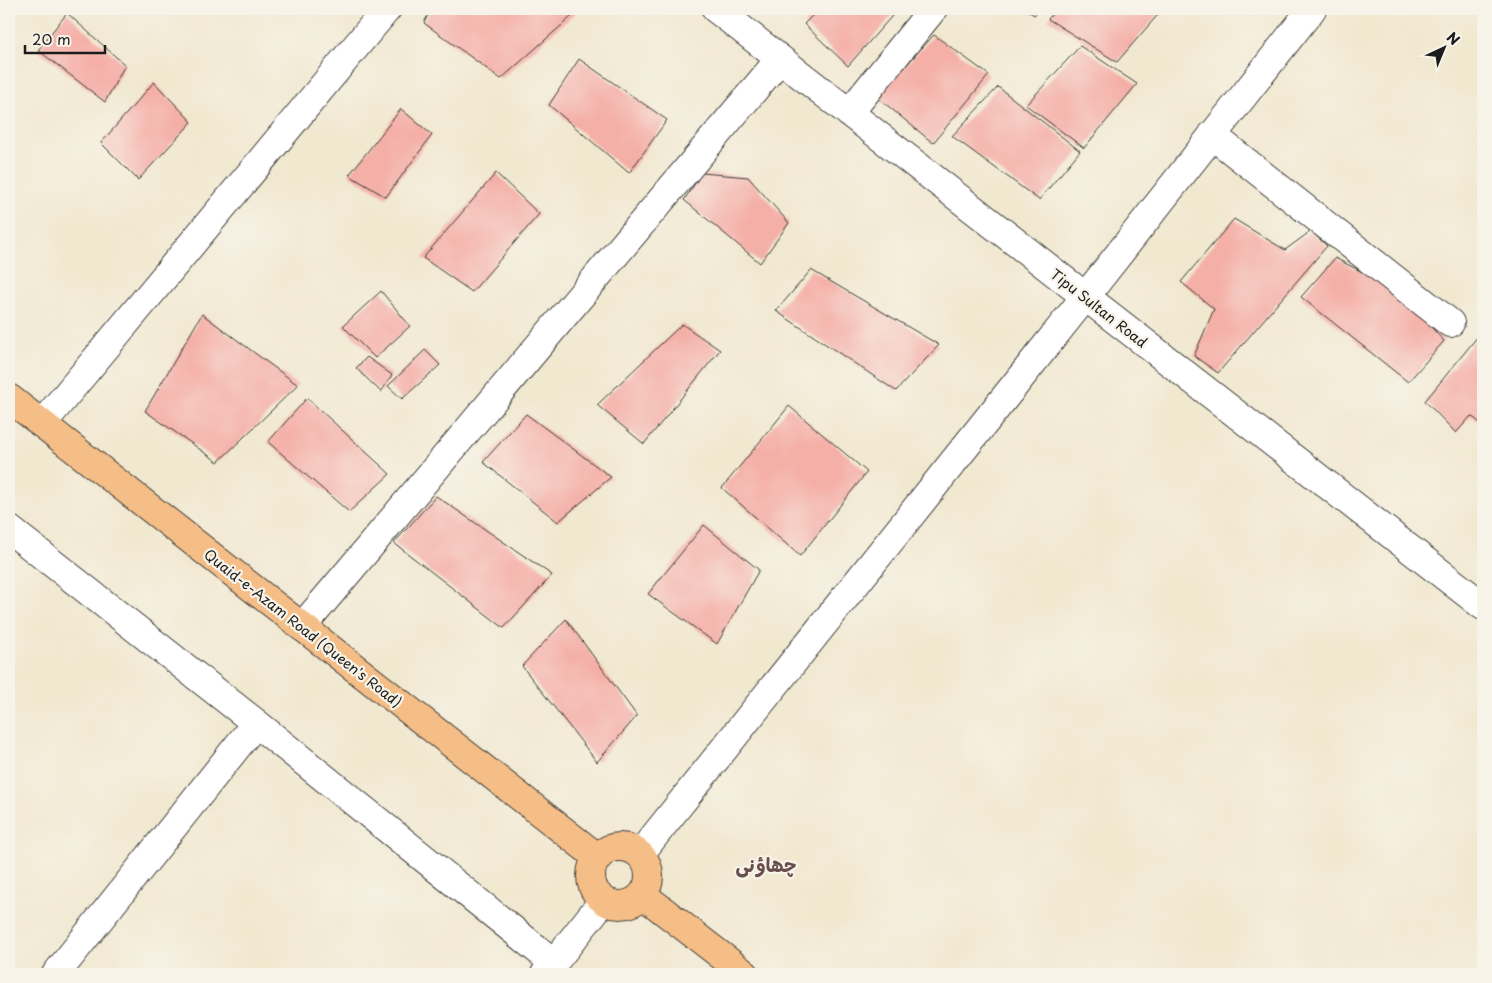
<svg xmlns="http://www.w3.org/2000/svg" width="1492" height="983" font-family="'Playpen Sans','Playpen Sans Arabic',sans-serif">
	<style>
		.building { fill: #f4afa7 }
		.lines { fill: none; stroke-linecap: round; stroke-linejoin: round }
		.minor-casing { stroke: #3c3b37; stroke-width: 30 }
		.major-casing { stroke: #3c3b37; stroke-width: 30 }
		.minor { stroke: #fff; stroke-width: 28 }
		.major { stroke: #f6be87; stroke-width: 28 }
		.labels { text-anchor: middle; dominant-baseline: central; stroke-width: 4.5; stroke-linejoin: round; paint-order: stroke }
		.street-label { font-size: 14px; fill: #1c1c1c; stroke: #f7f3e8 }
		.district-label { font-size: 19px; font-weight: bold; fill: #684f4d; stroke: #f7f3e8 }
	</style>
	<rect width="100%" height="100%" fill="#f7f3e8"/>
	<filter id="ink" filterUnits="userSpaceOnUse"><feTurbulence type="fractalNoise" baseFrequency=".02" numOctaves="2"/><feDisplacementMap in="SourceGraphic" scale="10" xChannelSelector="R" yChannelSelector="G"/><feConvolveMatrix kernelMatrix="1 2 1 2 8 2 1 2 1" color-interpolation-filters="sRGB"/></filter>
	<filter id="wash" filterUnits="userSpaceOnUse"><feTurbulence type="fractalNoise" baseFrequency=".0096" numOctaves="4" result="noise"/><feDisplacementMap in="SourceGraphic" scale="20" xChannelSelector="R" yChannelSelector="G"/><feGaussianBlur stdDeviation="1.12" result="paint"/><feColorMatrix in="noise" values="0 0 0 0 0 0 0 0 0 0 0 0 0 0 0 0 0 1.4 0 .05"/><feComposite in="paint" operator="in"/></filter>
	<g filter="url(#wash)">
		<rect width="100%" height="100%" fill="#f1e8d0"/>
		<g id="blocks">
			<!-- building -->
			<path class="building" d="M431,9H580L501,79L424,23Z
				M819,9H898L848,66L804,24Z
				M1026,9H1041L1034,15Z
				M1057,9H1160L1162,10L1117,62L1048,19Z
				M67,13L125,65L105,102L38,50Z
				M934,35L989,75L933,143L877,97Z
				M1080,46L1137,84L1084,148L1026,105Z
				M579,59L667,120L629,173L549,105Z
				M154,82L192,122L138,180L101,143Z
				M998,87L1080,151L1039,200L952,136Z
				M401,109L432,135L386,197L349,175Z
				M496,173L539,214L472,292L423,258Z
				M702,173L748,177L789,223L760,263L684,200Z
				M1234,219L1285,250L1311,231L1327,246L1218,373L1194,356L1214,309L1181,282Z
				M1335,258L1374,278L1410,304L1444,341L1408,382L1301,297Z
				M811,270L939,345L896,391L776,311Z
				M381,291L410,326L375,358L343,326Z
				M202,314L298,385L218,462L145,411Z
				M682,324L720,350L644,444L597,405Z
				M1483,330V425L1471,416L1456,433L1425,401Z
				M425,350L440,365L402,399L388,386Z
				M367,357L392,375L381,392L356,368Z
				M307,398L390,474L349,512L268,442Z
				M789,406L867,472L800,556L722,488Z
				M526,414L611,477L558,522L483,462Z
				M436,496L552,575L504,628L394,543Z
				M704,525L759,570L717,644L648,594Z
				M566,619L637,716L597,762L522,666Z"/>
		</g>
	</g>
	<g filter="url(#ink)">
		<use href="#blocks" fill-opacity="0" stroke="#3c3b37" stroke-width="1"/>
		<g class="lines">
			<!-- minor casing -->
			<g class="minor-casing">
				<path id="minor" d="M716,9L1483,606
					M849,113L933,9
					M1212,135L1450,323
					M42,424L387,9
					M9,529L256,723L554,963
					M302,627L780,59
					M640,854L1085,297L1312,9
					M56,974L256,723
					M545,974L603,901"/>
			</g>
			<!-- major casing -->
			<g class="major-casing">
				<path id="major" d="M9,398L597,857
					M591 876a29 29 0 1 1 58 0a29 29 0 1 1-58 0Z
					M643,895L745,974"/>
			</g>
			<!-- minor -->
			<use href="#minor" class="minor"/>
			<!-- major -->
			<use href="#major" class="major"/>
		</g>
	</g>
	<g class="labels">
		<!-- street labels -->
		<g class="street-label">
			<text transform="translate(1099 308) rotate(38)">Tipu Sultan Road</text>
			<text transform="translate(303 628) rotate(38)">Quaid-e-Azam Road (Queen's Road)</text>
		</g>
		<!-- district labels -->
		<g class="district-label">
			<text x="766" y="864">چھاؤنی</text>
		</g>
	</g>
	<!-- margin -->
	<rect width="1492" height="983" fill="none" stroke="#f7f3e8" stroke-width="30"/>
	<!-- north arrow -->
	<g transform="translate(1444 48) rotate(44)" stroke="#f7f3e8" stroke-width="4" paint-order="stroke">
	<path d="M0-4L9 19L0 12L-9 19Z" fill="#1c1c1c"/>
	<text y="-8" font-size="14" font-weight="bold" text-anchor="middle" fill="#1c1c1c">N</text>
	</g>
	<!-- scale -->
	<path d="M25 45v8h80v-8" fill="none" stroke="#1c1c1c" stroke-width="2.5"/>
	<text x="32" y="45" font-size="15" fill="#1c1c1c" stroke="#f7f3e8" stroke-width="4" paint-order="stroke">20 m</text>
</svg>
